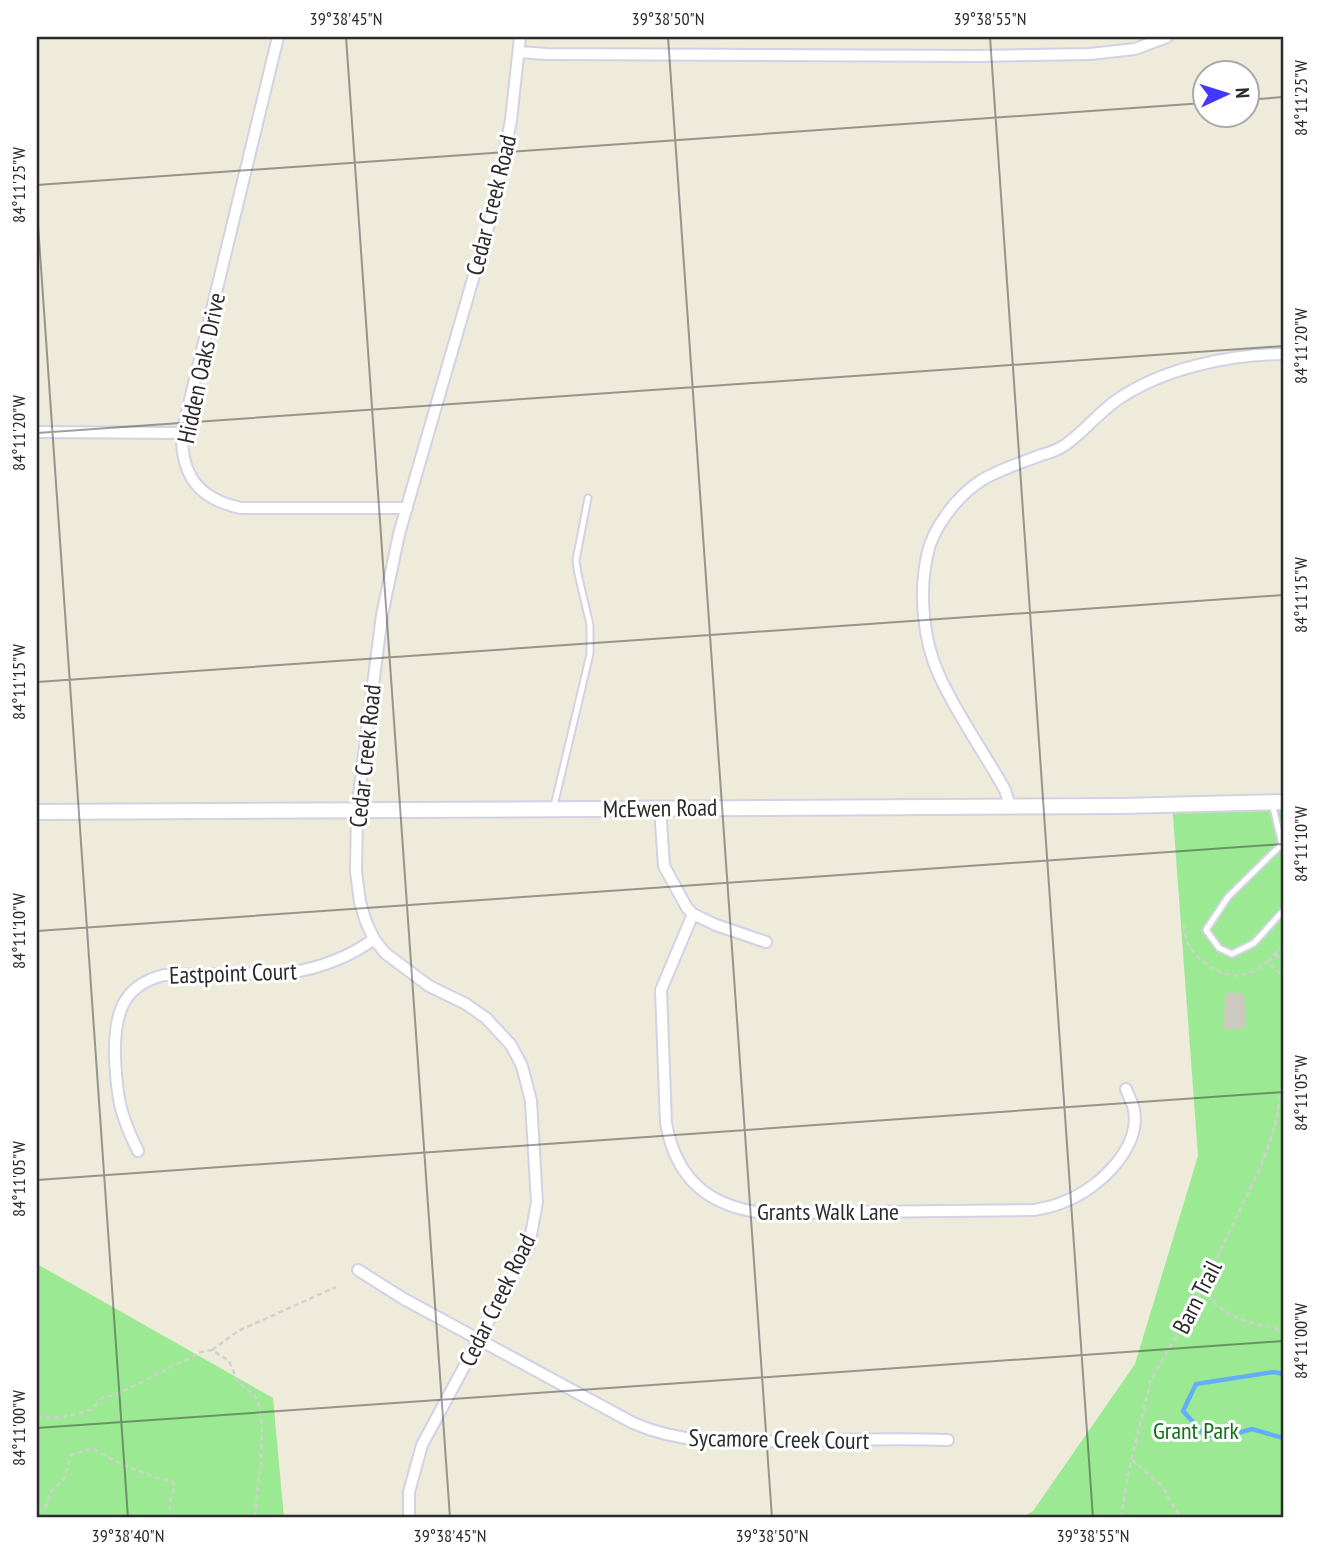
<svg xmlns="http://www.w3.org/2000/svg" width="1320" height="1555" font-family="'PT Sans Narrow',sans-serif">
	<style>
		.green { fill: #9bea93 }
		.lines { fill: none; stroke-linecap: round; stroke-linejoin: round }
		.stream { stroke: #65aefa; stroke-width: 4.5 }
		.building { fill: #cccabe }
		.service-casing { stroke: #d2d1e5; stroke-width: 9 }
		.minor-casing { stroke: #d2d1e5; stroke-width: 14 }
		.tertiary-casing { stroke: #d2d1e5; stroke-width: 18 }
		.path { stroke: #d0d0d0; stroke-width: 2.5; stroke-dasharray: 5 3.5; stroke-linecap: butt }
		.service { stroke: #fff; stroke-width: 5 }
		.minor { stroke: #fff; stroke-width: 10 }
		.tertiary { stroke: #fff; stroke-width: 14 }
		.ticks { fill: none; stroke: #2b2b2b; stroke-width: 2; stroke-opacity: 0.45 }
		.labels { text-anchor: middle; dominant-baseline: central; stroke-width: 6; stroke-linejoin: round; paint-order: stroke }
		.street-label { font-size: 24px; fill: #2b2b2b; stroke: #fff }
		.park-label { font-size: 24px; fill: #136f17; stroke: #fff }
		.neatline { fill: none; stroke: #2b2b2b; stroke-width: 2.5 }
		.ticks-label { font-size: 18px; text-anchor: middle; fill: #2b2b2b }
	</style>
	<rect width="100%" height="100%" fill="#eeebdb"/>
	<!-- green -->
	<path class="green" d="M1283,802V1518H1021L1033,1511L1135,1364L1198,1156L1172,803Z
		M37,1264L273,1398L284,1518H37Z"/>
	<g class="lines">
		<!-- stream -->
		<path class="stream" d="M1283,1374L1274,1372L1196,1384L1183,1411L1205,1435L1224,1437L1252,1429L1283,1438"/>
	</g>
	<!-- building -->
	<path class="building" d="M1225,993H1244L1246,1028L1224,1030Z"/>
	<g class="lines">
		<!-- service casing -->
		<g class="service-casing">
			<path id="service" d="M1272,803L1283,849
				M554,806L590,654V625L578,574L576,560L588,498
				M1282,844L1228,897L1206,930L1219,948L1232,954L1254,943L1283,911"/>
		</g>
		<!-- minor casing -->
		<g class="minor-casing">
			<path id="minor" d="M278,37L182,433C181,475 198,499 241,508H407
				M519,52L546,54L978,56L1090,54L1135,49L1167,37
				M37,432L182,433
				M1010,806L1005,790C984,752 957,715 939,675C923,640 919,593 927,556C932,528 958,495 982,480C1000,469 1021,463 1041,455C1049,453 1058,450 1065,445C1084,432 1098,413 1117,400C1163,368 1228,355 1283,354
				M660,808L664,866L687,908L693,914L716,925L766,942
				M693,914L661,990L666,1123C676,1179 708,1206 763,1213L1034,1210C1045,1208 1056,1206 1066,1201C1099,1188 1141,1148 1134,1110C1133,1103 1128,1095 1126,1089
				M138,1151C120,1115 117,1098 115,1058C114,1017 120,986 164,975L288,973C321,968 348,958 374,939
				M358,1270L404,1299L633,1423C683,1445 734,1442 787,1441C840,1440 894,1438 948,1440
				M409,1518V1492L422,1445L529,1246L537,1202L531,1101L522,1066L511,1045L486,1018L466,1004L429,986L385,953L374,939L366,922L360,902L356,872L357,810L382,615L399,534L495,203L511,120L520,37"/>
		</g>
		<!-- tertiary casing -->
		<g class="tertiary-casing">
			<path id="tertiary" d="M37,812L1121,806L1283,802"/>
		</g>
		<!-- path -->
		<path class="path" d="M1184,925C1185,931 1185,937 1187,942C1195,960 1223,979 1243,975C1252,973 1260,967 1268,961
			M1283,946L1268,961L1283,977
			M1275,954L1283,961
			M1205,1286C1214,1317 1256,1325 1283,1330
			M212,1350L238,1331L336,1287
			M37,1417H64L90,1410L102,1398L118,1394L201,1352L212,1350L229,1361L238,1382L254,1395L259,1405L262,1428L261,1465L254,1518
			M1132,1460L1161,1485L1181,1518
			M37,1510L40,1511L45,1508L52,1490L64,1479L71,1455L93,1448C117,1464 145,1475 173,1482L174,1486L170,1502V1518
			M1121,1518L1127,1478L1151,1379L1190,1313L1262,1164L1275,1126L1283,1078"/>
		<!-- service -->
		<use href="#service" class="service"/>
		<!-- minor -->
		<use href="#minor" class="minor"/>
		<!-- tertiary -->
		<use href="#tertiary" class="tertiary"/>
	</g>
	<!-- ticks -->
	<path class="ticks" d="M346,37L450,1518M668,37L772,1518M990,37L1093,1518M1246,100L1283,97M37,185L1204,103M37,210L128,1518M37,433L1283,346M37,682L1283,595M37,931L1283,844M37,1180L1283,1092M37,1428L1283,1341"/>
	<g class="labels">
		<!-- street labels -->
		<g class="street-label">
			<text transform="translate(491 205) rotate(-76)">Cedar Creek Road</text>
			<text transform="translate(201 368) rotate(-78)">Hidden Oaks Drive</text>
			<text transform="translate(365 756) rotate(-84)">Cedar Creek Road</text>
			<text transform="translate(660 808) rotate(-1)">McEwen Road</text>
			<text transform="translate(233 973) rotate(-2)">Eastpoint Court</text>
			<text x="828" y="1211">Grants Walk Lane</text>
			<text transform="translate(1197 1297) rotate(-63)">Barn Trail</text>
			<text transform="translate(497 1300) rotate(-64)">Cedar Creek Road</text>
			<text transform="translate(779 1439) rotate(1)">Sycamore Creek Court</text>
		</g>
		<!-- park labels -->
		<g class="park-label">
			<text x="1196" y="1430">Grant Park</text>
		</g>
	</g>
	<!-- border -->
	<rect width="1320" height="1555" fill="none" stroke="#ffffff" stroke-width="77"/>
	<!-- north arrow -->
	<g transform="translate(1226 94) rotate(86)"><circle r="33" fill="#ffffff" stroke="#aaaaaa" stroke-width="2"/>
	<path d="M0-5L12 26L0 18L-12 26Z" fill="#4338ff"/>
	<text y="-10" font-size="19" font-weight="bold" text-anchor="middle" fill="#2b2b2b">N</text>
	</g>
	<rect x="38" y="38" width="1244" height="1478" class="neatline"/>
	<g class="ticks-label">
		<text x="346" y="25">39°38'45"N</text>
		<text x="668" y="25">39°38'50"N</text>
		<text x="990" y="25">39°38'55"N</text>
		<text transform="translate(1301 98) rotate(-90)" y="6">84°11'25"W</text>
		<text transform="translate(19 185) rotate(-90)" y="6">84°11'25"W</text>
		<text transform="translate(1301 346) rotate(-90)" y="6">84°11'20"W</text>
		<text transform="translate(19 433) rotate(-90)" y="6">84°11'20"W</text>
		<text transform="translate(1301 595) rotate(-90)" y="6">84°11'15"W</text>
		<text transform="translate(19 682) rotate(-90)" y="6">84°11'15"W</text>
		<text transform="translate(1301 844) rotate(-90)" y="6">84°11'10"W</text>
		<text transform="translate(19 931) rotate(-90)" y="6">84°11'10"W</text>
		<text transform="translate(1301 1093) rotate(-90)" y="6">84°11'05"W</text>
		<text transform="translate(19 1179) rotate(-90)" y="6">84°11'05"W</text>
		<text transform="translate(1301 1341) rotate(-90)" y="6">84°11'00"W</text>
		<text transform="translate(19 1428) rotate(-90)" y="6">84°11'00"W</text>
		<text x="128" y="1542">39°38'40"N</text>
		<text x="450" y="1542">39°38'45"N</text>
		<text x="772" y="1542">39°38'50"N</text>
		<text x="1093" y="1542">39°38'55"N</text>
	</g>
</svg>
